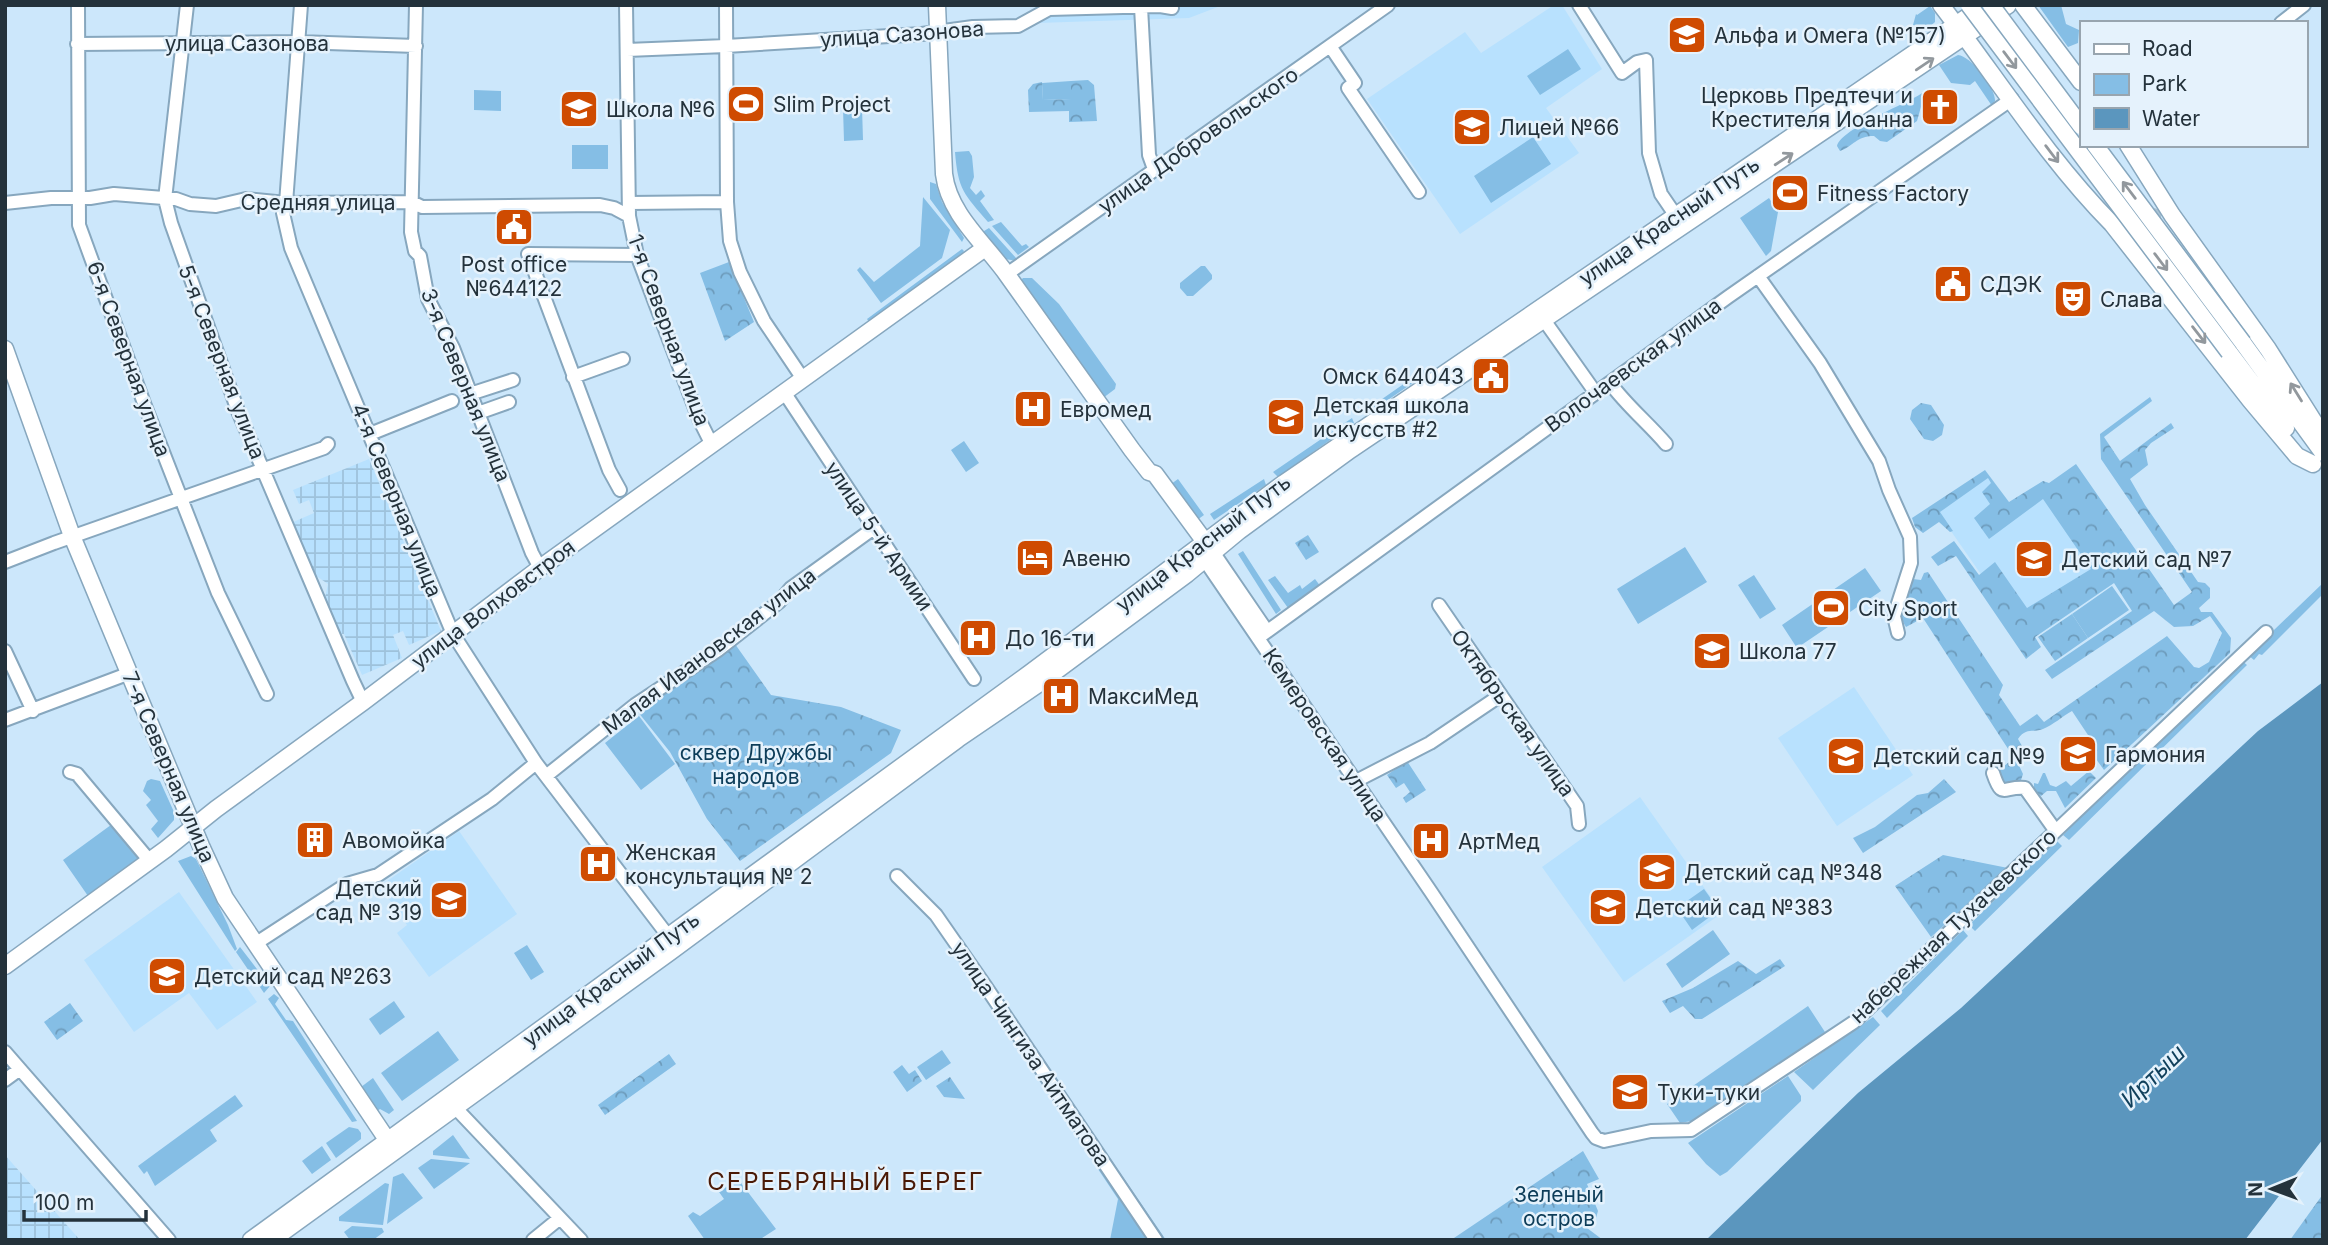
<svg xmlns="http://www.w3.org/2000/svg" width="2328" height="1245" font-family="Inter,sans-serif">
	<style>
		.built { fill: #b8e1fe }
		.industrial { fill: url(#industrial-grid) }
		.green { fill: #85bee5 }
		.forest { fill: url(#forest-crowns) }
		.water { fill: #5b96be }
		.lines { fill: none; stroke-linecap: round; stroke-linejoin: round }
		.major-tunnel { stroke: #aac3d5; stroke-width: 16; stroke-dasharray: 16 8; stroke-linecap: butt }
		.minor-casing { stroke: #87a7be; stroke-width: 16 }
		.major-casing { stroke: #87a7be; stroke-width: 19 }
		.minor { stroke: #fff; stroke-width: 12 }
		.major { stroke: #fff; stroke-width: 16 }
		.major-bridge-casing { stroke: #87a7be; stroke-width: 19; stroke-linecap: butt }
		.major-bridge { stroke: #fff; stroke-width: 16 }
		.oneway { stroke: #92989d }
		.labels { text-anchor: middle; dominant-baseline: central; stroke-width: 5; stroke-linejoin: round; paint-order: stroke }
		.street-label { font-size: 21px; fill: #24323b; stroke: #e5f2fc }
		.poi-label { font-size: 21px; fill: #24323b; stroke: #e5f2fc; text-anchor: start }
		.park-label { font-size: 21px; fill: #0d3d59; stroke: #e5f2fc }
		.water-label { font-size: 23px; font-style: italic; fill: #0f3f5b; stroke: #e5f2fc }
		.quarter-label { font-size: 24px; letter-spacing: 2px; fill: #4b1a06; stroke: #e5f2fc }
	</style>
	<defs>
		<pattern id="industrial-grid" width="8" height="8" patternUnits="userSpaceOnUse" patternTransform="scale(1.75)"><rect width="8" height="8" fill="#b8e1fe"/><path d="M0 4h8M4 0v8" fill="none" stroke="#9ec2db"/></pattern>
		<pattern id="forest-crowns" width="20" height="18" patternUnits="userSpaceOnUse" patternTransform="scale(1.75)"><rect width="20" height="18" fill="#85bee5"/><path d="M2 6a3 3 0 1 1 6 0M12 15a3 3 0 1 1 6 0" fill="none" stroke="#6d9bbb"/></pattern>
	</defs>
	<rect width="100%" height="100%" fill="#cce7fb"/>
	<!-- built -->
	<path class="built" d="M1037,5H1223L1189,18L1037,23Z
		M1554,5H1562L1602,69L1546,108L1579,153L1460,234L1367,99L1465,32L1481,53Z
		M1988,476L2008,505L2043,481L2114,583L2028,642L1937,511Z
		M1854,687L1913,775L1837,826L1778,738Z
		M1640,797L1722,913L1624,982L1542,867Z
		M459,831L517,914L429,977L397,933L407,925L380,886Z
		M179,892L257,1002L217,1030L189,993L134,1032L84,960Z"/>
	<!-- industrial -->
	<path class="industrial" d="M369,459L441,631L409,645L403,631L393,635L402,658L362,675L344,634H339L324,602L328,584L312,573L291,523L314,513L309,500L299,504L293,490Z
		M5,1155L80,1240H5Z"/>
	<!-- green -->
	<path class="green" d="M2038,5H2061L2066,24L2079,30L2078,43L2068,47Z
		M1930,6L1935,13V22L1920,35L1913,25L1916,14L1917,15Z
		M1568,49L1581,69L1540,95L1527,76Z
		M1958,55C1971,56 1996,88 1995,101L1992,106L1975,81L1970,85L1951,83L1939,65Z
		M1071,81L1072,99L1043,100L1042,83Z
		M474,90L501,91V111L474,110Z
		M862,107L863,140L844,141L843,108Z
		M1533,137L1551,164L1491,203L1474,176Z
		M572,145H608V169H572Z
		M969,151L972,156L974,177L970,188L976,195L981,190L985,196L980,201L994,220L988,222C964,194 958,190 955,152Z
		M930,182L936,184L942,202L964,238L962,242L930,199Z
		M923,197L950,230L942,258L881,303L857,270L860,267L874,282L920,246Z
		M1769,198L1778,212L1771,251L1766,256L1740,218Z
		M1001,222L1022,246L1026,244L1029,247L1018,255L992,226Z
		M989,228L1016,258L1017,261L1005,259L979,234Z
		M962,249L964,251L960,259L871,325L867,319Z
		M1201,266H1205L1212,275V279L1193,296H1187L1180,288V283Z
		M1023,278H1032L1059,304L1116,384L1115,389L1103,398L1020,281Z
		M1428,367L1433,369L1366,415L1362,413Z
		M1352,418L1354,423L1278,477L1273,472Z
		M964,441L979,463L966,472L951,450Z
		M1178,479L1204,515L1193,523L1167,487Z
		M1264,479L1266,485L1214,520L1210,514Z
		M1685,547L1707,582L1638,624L1617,589Z
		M1243,551L1281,610L1276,614L1238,554Z
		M1865,568L1881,591L1797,648L1782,625Z
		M1754,575L1776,609L1760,619L1738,585Z
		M1275,576L1288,593L1300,585L1302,589L1315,579L1321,587L1288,608L1268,580Z
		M2323,583V594L2262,655L2259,654L2254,660L2248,655Z
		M2112,586L2129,610L2088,638L2072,614Z
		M2241,660L2247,665L2069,840L2063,835Z
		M639,716L675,764L641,790L605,743Z
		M151,779L160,781L174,812V820L158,838L151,829L158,821L146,805L151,800L143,791L147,781Z
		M115,822L142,860L91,897L88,896L63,860Z
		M2056,840L2062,846L1975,931L1969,925Z
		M191,856L196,859L228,925L237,949L235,951L178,861Z
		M1704,889L1719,910L1692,930L1677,908Z
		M1713,930L1730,954L1682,988L1666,964Z
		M1963,930L1968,936L1887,1018L1881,1011Z
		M527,945L544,972L531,980L514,953Z
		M240,947L270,986L264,993L236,952Z
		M274,994L279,998L275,1004L286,1020L293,1021L357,1121L352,1122L268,999Z
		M394,1001L405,1017L380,1035L369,1019Z
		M1808,1006L1825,1032L1697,1120L1680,1123L1667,1104Z
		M1873,1017L1880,1025L1813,1090L1794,1072Z
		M438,1031L459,1060L402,1101L381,1073Z
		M942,1050L951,1063L926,1080L917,1067Z
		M1788,1076L1801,1096V1101L1727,1172L1720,1176L1706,1164L1688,1143Z
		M373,1078L394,1110L389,1114L380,1109L377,1111L361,1087Z
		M235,1095L243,1106L210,1130L217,1141L155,1186L147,1171L144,1174L138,1166Z
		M349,1127L358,1129L361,1133V1139L336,1158L326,1143Z
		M453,1135L470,1159L433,1155V1151Z
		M1101,1145L1166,1240H1110L1118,1199L1088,1154Z
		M322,1146L331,1160L312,1174L302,1161Z
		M431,1159L470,1163L434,1189L418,1168Z
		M403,1173L423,1198L387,1224L393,1177Z
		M738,1179L776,1229L759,1240H705L688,1216L693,1212L700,1216L724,1199L719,1192Z
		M385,1183L389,1184L383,1225L339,1221V1217Z
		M352,1226L382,1228L384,1232L373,1240H350L344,1232Z"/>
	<!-- forest -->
	<path class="forest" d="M1088,80L1094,85L1097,121L1069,122V111L1029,112L1028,90L1033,84L1042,82L1043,100L1071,99V81Z
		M1922,93L1924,96L1917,121L1887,142L1880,141L1874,136C1856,136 1854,146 1840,151L1837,146C1842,128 1905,105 1922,93Z
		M729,262L754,322L725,341L700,273Z
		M2150,397L2152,401L2104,437L2120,461L2171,423L2174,428L2151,443L2145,450L2148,465L2130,479L2145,505L2198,582L2205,583L2210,588V598L2199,608L2201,612H2212L2231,638L2230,653L2104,770L2088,748L2094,744L2072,711C2063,716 2053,725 2043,729C2032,733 2026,727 2018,739L2025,751V755L2016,759L2023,774L2021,780L2007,786L1998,771L2014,758L1923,618L1906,627L1900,617L1913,579L1921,580L1924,573L1928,572L2003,685L1999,695L2020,726L2037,714L2044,722L2167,636L2194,667L2199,668L2209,662L2222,633L2210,616L2193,626L2174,627L2154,611L2052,679L2045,670L2132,611L2114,583L2035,637L2041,647L2026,659L1956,556L1938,566L1931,557L1954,541L1979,575L1995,562L2027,608L2091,569L2043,499L1989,539L1974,518L1990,504L1982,492L1991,483L1988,478L1940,512L1953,531L1950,532L1939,522L1923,533L1915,527L1912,518L1985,470L2009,502L2043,481L2049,483L2076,464L2174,605L2192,592L2101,459L2100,434Z
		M1921,403L1931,405L1944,425L1942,435L1933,441L1924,439L1910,419L1912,410Z
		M1308,535L1319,552L1306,560L1295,543Z
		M2072,614L2088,638L2055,661L2038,637Z
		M735,644L771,695L841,707L901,730L891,753L740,861L707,819L670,752L638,712Z
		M1407,761L1426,790L1406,803L1403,798L1410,792L1404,783L1396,788L1387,775Z
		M2089,771L2096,778L2065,808L2056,791H2047L2041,796L2034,791V783L2038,784L2043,773H2045L2050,785L2056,787L2066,781L2071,786Z
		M1944,779L1956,792L1863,853L1853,838L1875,827L1917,795L1928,793Z
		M1943,855L2008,868L1931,937L1895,886Z
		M1780,959L1785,966L1702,1019H1695L1683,1006L1670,1013L1662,1001L1693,988L1738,961L1756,974Z
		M70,1003L83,1021L57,1040L44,1022Z
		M669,1054L676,1064L605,1115L598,1105Z
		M902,1065L909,1074L915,1070L922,1081L907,1092L893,1072Z
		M950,1077L965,1099L944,1097L936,1086Z
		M1583,1151L1599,1179L1587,1184L1598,1211L1596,1218L1587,1228L1603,1240H1451Z
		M2323,1194V1240H2290Z"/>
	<!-- water -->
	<path class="water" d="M2323,682V1139L2245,1240H1706L1858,1093L1961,1008L2258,731Z"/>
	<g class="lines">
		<!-- major-tunnel -->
		<path class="major-tunnel" d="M2130,232L2144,230L2151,225L2155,207"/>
		<!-- minor casing -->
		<g class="minor-casing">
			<path id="minor" d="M78,5L79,225L145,406L218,593L267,694
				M187,5L165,199L171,223L238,411L353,681L363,702
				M301,5L286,203L283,213L291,248L453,634L536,763L669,937
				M416,5L411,232L415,251L420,256L428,299L453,348L532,553L540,568
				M626,5L629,216L637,255L699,419L711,443
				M726,5L727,202L730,241L740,272L764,321L803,379
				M1579,5L1622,73L1637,62L1646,60L1649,153L1661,194L1676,216
				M1141,7L1149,155L1154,169
				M2281,23L2304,5
				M77,44L298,42L416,46
				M1330,46L1355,83L1348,88L1419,192
				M627,50L726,46L922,34L973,27L1018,26L1049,9L1160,6L1172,8
				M5,203L51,198H90L114,194L176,199L190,204L216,206L246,199L286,203L412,202L422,207L600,205L614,208L629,216
				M629,203L727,202
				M1007,274L1388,5
				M1758,276L1820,363L1879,461L1889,490L1910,537L1911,563L1894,616L1898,633
				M1544,320L1595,392
				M573,377L623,359
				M1610,383C1626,405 1648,423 1666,444
				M784,392L974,679
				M470,394L513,380
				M478,413L509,402
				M370,434L452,401
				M620,490L609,470L528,254L637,255
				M1213,552L1267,631
				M1204,559L1431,892L1592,1133L1596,1138L1604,1141L1651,1131L1691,1130L1854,1022L2266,632
				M5,562L54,543L324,448L328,444
				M1439,605L1577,806L1579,824
				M1258,638L1728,297L2012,99
				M5,651L33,711
				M5,720L130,673
				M70,772L77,774L149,860
				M1993,773C2002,800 2003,786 2025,788L2055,830
				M546,776L635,705L718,650L779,602L791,588L874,528
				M1356,781L1430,743L1501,695
				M897,876L936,915L986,987L1156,1240
				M255,944L347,884L378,875L492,799L536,763
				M5,1052L169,1240
				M5,1080L20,1069
				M449,1101L581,1240
				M533,1240L560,1218"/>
		</g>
		<!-- major casing -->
		<g class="major-casing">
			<path id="major" d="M937,5L944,174C949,215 986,244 1008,276C1050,334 1091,392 1132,450L1149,472L1155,474L1211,550
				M1941,5C1997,78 2047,158 2112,224L2250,400L2297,456L2313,464
				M2023,5L2081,82
				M2007,6L2008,5
				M2128,145L2172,215L2268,349L2323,436
				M2243,343L2323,453
				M5,349L72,536L201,846L225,898L394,1150
				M2229,352L2286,428
				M5,966L166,849L216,809L363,702L540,568L985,248
				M251,1240L1030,673L1284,483L1967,17
				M272,1240L670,952L958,739L1037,685L1187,574L1239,531L1350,450L1975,29"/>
		</g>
		<!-- minor -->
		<use href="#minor" class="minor"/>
		<!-- major -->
		<use href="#major" class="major"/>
		<!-- major-bridge casing -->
		<g class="major-bridge-casing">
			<path id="major-bridge" d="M1969,5L2229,352
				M1991,5L2081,126
				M2095,145L2243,343"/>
		</g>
		<!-- major-bridge -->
		<use href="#major-bridge" class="major-bridge"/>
	</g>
	<!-- one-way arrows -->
	<defs><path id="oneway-shaft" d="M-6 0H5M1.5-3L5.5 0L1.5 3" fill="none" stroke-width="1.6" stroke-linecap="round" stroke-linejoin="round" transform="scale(1.75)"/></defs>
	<g class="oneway">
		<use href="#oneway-shaft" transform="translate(2010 60) rotate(53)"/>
		<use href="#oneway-shaft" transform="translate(1925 64) rotate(-34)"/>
		<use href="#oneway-shaft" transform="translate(2052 154) rotate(53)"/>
		<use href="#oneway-shaft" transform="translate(1784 159) rotate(-33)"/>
		<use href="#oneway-shaft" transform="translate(2129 190) rotate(-127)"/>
		<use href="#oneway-shaft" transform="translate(2161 262) rotate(53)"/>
		<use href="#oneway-shaft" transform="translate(2199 335) rotate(52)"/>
		<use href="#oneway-shaft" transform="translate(2296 392) rotate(-122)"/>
	</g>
	<!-- icons -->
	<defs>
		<g id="school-square" transform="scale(2.0125)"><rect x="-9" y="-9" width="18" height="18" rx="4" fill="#cf4b01" stroke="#e5f2fc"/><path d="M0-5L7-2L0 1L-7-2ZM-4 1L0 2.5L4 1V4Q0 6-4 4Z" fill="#fff"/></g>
		<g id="stadium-square" transform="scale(2.0125)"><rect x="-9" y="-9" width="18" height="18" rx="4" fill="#cf4b01" stroke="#e5f2fc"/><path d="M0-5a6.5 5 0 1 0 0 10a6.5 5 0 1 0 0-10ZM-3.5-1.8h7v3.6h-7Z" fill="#fff"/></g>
		<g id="church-square" transform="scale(2.0125)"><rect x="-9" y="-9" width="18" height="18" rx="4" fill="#cf4b01" stroke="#e5f2fc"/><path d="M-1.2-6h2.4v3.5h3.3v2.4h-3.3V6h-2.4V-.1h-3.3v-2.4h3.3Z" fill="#fff"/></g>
		<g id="civic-square" transform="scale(2.0125)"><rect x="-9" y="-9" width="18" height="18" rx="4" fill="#cf4b01" stroke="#e5f2fc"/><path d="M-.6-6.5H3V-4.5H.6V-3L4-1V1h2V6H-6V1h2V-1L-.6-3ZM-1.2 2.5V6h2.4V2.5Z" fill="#fff"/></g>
		<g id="theatre-square" transform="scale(2.0125)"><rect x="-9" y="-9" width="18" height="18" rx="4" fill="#cf4b01" stroke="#e5f2fc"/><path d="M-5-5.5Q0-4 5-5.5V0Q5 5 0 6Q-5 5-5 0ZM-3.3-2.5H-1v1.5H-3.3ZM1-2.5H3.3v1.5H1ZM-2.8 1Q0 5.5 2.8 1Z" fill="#fff"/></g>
		<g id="hospital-square" transform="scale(2.0125)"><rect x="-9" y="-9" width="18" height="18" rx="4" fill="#cf4b01" stroke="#e5f2fc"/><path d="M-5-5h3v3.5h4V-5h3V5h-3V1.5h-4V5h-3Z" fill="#fff"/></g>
		<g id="hotel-square" transform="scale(2.0125)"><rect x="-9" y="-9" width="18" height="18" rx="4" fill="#cf4b01" stroke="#e5f2fc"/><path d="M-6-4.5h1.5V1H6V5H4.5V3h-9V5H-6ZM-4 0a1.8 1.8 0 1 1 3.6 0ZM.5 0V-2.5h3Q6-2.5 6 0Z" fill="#fff"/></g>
		<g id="building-square" transform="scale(2.0125)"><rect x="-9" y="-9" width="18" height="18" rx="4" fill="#cf4b01" stroke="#e5f2fc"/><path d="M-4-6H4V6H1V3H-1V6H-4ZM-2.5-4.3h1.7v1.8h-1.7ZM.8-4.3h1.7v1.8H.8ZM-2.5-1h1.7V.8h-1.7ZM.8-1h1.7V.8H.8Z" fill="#fff"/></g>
	</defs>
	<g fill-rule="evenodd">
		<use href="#school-square" x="1687" y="35"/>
		<use href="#stadium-square" x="746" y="104"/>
		<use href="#church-square" x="1940" y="107"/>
		<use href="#school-square" x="579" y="109"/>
		<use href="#school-square" x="1472" y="127"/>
		<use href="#stadium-square" x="1790" y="193"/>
		<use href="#civic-square" x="514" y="227"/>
		<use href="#civic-square" x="1953" y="284"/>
		<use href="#theatre-square" x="2073" y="299"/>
		<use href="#civic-square" x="1491" y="376"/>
		<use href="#hospital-square" x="1033" y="409"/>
		<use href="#school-square" x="1286" y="417"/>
		<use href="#hotel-square" x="1035" y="558"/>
		<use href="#school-square" x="2034" y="559"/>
		<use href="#stadium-square" x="1831" y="608"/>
		<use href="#hospital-square" x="978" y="638"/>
		<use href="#school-square" x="1712" y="651"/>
		<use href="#hospital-square" x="1061" y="696"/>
		<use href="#school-square" x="2078" y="754"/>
		<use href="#school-square" x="1846" y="756"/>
		<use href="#building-square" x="315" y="840"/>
		<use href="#hospital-square" x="1431" y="841"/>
		<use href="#hospital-square" x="598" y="864"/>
		<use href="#school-square" x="1657" y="872"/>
		<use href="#school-square" x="449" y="900"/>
		<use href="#school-square" x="1608" y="907"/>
		<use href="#school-square" x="167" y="976"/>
		<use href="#school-square" x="1630" y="1092"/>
	</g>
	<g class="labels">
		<!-- street labels -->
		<g class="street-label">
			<text transform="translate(902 34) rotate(-4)">улица Сазонова</text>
			<text x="247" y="43">улица Сазонова</text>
			<text transform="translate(1198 140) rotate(-35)">улица Добровольского</text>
			<text x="318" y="202">Средняя улица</text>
			<text transform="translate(1669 221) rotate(-34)">улица Красный Путь</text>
			<text transform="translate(669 330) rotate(70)">1-я Северная улица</text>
			<text transform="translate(129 359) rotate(70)">6-я Северная улица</text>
			<text transform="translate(222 362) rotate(69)">5-я Северная улица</text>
			<text transform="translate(1633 365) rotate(-36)">Волочаевская улица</text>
			<text transform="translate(466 385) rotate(68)">3-я Северная улица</text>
			<text transform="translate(397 500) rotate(68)">4-я Северная улица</text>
			<text transform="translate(879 536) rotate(56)">улица 5-й Армии</text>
			<text transform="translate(1203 543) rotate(-37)">улица Красный Путь</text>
			<text transform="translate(493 604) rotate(-37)">улица Волховстроя</text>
			<text transform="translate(709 651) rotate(-37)">Малая Ивановская улица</text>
			<text transform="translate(1513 713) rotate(55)">Октябрьская улица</text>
			<text transform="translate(1325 735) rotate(56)">Кемеровская улица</text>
			<text transform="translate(169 767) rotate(67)">7-я Северная улица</text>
			<text transform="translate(1953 926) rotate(-43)">набережная Тухачевского</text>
			<text transform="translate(611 979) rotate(-36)">улица Красный Путь</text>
			<text transform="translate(1031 1054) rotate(56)">улица Чингиза Айтматова</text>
		</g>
		<!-- poi labels -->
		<g class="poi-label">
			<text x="1714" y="35">Альфа и Омега (№157)</text>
			<text x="1913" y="95" text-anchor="end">Церковь Предтечи и<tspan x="1913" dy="24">Крестителя Иоанна</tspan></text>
			<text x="773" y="104">Slim Project</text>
			<text x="606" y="109">Школа №6</text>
			<text x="1499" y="127">Лицей №66</text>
			<text x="1817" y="193">Fitness Factory</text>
			<text x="514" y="264" text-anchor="middle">Post office<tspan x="514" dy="24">№644122</tspan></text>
			<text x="1980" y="284">СДЭК</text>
			<text x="2100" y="299">Слава</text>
			<text x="1464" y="376" text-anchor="end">Омск 644043</text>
			<text x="1313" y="405">Детская школа<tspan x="1313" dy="24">искусств #2</tspan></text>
			<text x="1060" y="409">Евромед</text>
			<text x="1062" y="558">Авеню</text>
			<text x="2061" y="559">Детский сад №7</text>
			<text x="1858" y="608">City Sport</text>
			<text x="1005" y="638">До 16-ти</text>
			<text x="1739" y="651">Школа 77</text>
			<text x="1088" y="696">МаксиМед</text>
			<text x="2105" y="754">Гармония</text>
			<text x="1873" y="756">Детский сад №9</text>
			<text x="342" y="840">Авомойка</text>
			<text x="1458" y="841">АртМед</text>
			<text x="625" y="852">Женская<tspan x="625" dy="24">консультация № 2</tspan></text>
			<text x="1684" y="872">Детский сад №348</text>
			<text x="422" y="888" text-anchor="end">Детский<tspan x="422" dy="24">сад № 319</tspan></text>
			<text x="1635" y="907">Детский сад №383</text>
			<text x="194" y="976">Детский сад №263</text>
			<text x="1657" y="1092">Туки-туки</text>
		</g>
		<!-- park labels -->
		<g class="park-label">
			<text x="756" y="752">сквер Дружбы<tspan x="756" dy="24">народов</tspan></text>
			<text x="1559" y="1194">Зеленый<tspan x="1559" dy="24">остров</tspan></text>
		</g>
		<!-- water labels -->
		<g class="water-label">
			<text transform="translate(2153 1076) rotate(-44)">Иртыш</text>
		</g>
		<!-- quarter labels -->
		<g class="quarter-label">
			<text x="846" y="1181">СЕРЕБРЯНЫЙ БЕРЕГ</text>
		</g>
	</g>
	<!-- border -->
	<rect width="2328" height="1245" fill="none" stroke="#24323b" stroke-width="14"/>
	<!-- legend -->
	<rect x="2080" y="21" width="228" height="126" fill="#e5f2fc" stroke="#98a5af" stroke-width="2"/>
	<rect x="2094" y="44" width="35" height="10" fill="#ffffff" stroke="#98a5af" stroke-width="2"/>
	<text x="2142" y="56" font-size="21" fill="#24323b">Road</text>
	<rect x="2094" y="74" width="35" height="21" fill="#85bee5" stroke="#98a5af" stroke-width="2"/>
	<text x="2142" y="91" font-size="21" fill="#24323b">Park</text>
	<rect x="2094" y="108" width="35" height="21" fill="#5b96be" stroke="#98a5af" stroke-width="2"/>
	<text x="2142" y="126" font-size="21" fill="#24323b">Water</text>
	<!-- north arrow -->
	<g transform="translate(2272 1189) rotate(269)" stroke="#e5f2fc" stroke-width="5" paint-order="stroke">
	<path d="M0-5L12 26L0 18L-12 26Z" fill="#24323b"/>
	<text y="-10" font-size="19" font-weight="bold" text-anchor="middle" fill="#24323b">N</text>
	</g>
	<!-- scale -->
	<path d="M24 1210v10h122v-10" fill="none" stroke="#24323b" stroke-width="3.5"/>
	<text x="35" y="1210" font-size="21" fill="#24323b" stroke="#e5f2fc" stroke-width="5" paint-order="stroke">100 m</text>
</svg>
